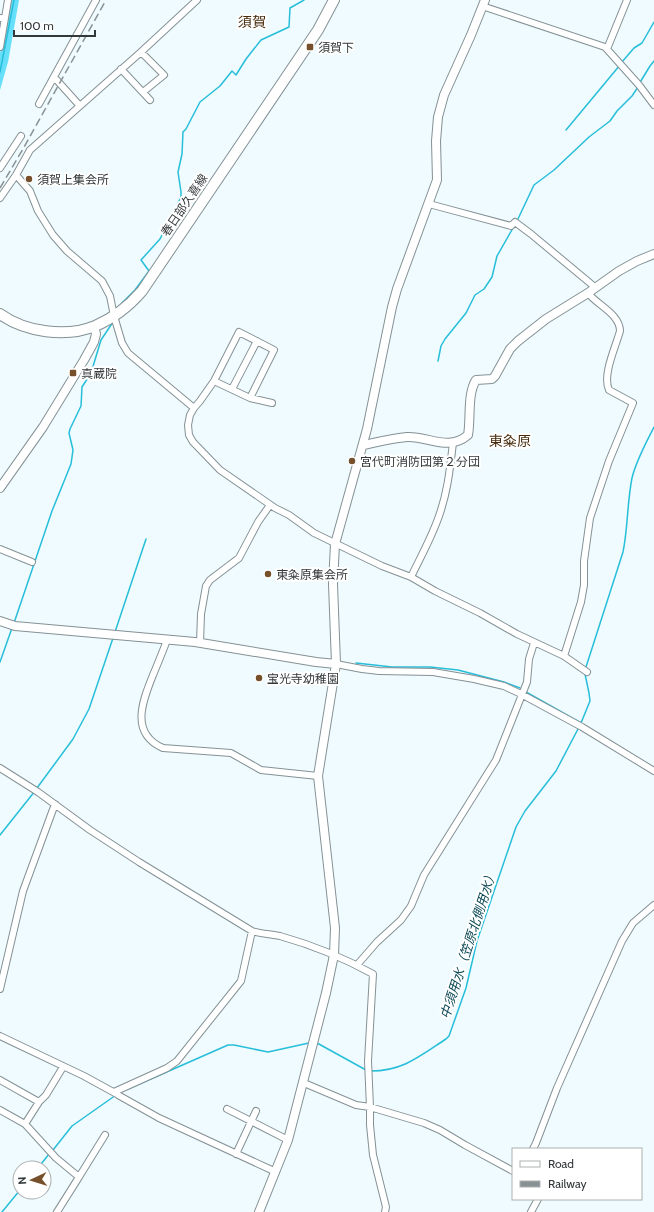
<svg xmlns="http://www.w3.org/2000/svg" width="654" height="1212" font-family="Cabin,'Noto Sans JP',sans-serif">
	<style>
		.green { fill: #66dffa }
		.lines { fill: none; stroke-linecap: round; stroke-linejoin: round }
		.stream { stroke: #27beda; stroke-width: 1.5 }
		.minor-casing { stroke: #849195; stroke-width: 8 }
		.tertiary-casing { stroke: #849195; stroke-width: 10 }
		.primary-casing { stroke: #849195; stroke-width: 12 }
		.minor { stroke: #fff; stroke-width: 6 }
		.tertiary { stroke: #fff; stroke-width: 8 }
		.primary { stroke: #fff; stroke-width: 10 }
		.rail { stroke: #889193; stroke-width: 1.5; stroke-dasharray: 8 4; stroke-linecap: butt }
		.poi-dot { fill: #75502b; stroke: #fff; stroke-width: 1.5 }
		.labels { text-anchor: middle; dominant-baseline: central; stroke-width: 4; stroke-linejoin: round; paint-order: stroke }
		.poi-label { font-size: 12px; fill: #33393a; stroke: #fff; text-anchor: start }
		.street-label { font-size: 12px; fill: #33393a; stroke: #fff }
		.water-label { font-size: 13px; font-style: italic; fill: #0d4a56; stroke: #fff }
		.quarter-label { font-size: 14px; fill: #472b0c; stroke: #fff }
	</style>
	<rect width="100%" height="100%" fill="#effbfe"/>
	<!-- green -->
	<path class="green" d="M10,0H19L8,62L0,90V53Z"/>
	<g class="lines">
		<!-- stream -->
		<path class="stream" d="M622,62L634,48L642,43L654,22
			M0,72L14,0
			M639,84L650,66L654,61
			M566,130L620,65
			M517,221L534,185L554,170L589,137L610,121L617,111L632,96L638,87
			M121,306L122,303L135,290L149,271L141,260L160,239L181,197V192L178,172L182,154L183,132L186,129L200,102L220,86L232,71L236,75L246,59L261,40L289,27L290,8L304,0
			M438,361L441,346L445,339L466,313L475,295L484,289L492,277L497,256L513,228
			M14,623L52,511L71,464L73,450L69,433L70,429L81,406L82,387L91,373L101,340L113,322
			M115,632L146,539
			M0,662L12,628
			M356,663L392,667H430L458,670L504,682L520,688
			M586,667L623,552C628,528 627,503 632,478C636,461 646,443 654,427
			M526,692L581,723L590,701L589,693L585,674
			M37,788L73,739L89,709L113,638
			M0,835L35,791
			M317,1043L366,1070
			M371,1071C403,1071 420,1056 446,1039L449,1036L466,988L477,941L516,827L525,811L556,771L578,729
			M128,1089L228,1045H234L268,1052L309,1043
			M53,1150L72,1126L116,1095
			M38,1168L49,1154
			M2,1212L20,1190"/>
		<!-- minor casing -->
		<g class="minor-casing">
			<path id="minor" d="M482,6L605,47L639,85L654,105
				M0,18H5L0,47
				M5,18L8,0
				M607,49L627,0
				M141,52L164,75L143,92
				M121,69L150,100
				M54,77L80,106
				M39,104L96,0
				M0,168L21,136
				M16,175L30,191L38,211L53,235L67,251L102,281L110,296L114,316L122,343L128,353L194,408L190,415L188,425L189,435L193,442L220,470L275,508L289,515L314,533L382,566L411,577L435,591L480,613L517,634L564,656L587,672
				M0,198L16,175L30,150L141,52L197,0
				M429,204L511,226L515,222L531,234L596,288
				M214,381L239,332L274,350L250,398
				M232,389L257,341
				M194,408L200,401L214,381L250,398L272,403
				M0,549L32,562
				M411,577C421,556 433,535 440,513C448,490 450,467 453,443
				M167,640C163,651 158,663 153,675C143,700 129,733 163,748L231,753L261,770L318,776
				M200,643L201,614L206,586L210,580L239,558L258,522L270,505
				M564,656L581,602L584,585V561L590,518L609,461L633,403L609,390C602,375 616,346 620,331C620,314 597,305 588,293
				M336,664L362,669L379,671L433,672L474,679L504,686L521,694L582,727L654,771
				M0,768L38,792L90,830L139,862L252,931C262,934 271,934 280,936C312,945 344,958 373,974L368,1061L370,1107V1125L373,1155L386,1207L385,1212
				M357,965L377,942L401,920L411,906L424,875L496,760L527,682L529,659L534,643
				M0,989L23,891L55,804
				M0,1036L84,1076L115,1093
				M0,1080L39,1102
				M304,1083L356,1105L370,1107L424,1123L440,1130L465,1145L513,1171
				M114,1092L167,1068L177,1061L241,981L252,931
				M118,1095L159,1118L276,1172
				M227,1109L288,1140
				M0,1110L25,1124L56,1158L79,1177L57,1212
				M25,1124L39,1102L46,1095L63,1067
				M533,1149L536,1143L557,1088L622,941L633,923L654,905
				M236,1154L256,1111
				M79,1177L105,1135
				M531,1212L538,1199"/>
		</g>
		<!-- tertiary casing -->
		<g class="tertiary-casing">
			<path id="tertiary" d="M364,445C378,442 393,438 407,437C429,436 448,452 468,435C471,419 467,394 476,380L492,379L495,376L510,349L518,341L546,319L588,293L619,271L637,261L654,254
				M0,488L43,427L84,360L94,342L96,334L94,326
				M0,621L15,626L195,642L316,662L336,664
				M259,1212L288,1140L326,993L334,955L335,928L318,776L336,664L333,584L335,544L367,429L392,307L397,289L437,180L436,141L438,117L444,95L471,35L485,0"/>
		</g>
		<!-- primary casing -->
		<g class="primary-casing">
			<path id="primary" d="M0,314C25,332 66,338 95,326C114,318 129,306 142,291L318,30L334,0"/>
		</g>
		<!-- minor -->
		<use href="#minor" class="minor"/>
		<!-- tertiary -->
		<use href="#tertiary" class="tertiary"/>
		<!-- primary -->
		<use href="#primary" class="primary"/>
		<!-- rail -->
		<path class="rail" d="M0,188L23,149L106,0"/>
	</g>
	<!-- markers -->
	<g class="poi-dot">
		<rect x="306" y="43" width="8" height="8" rx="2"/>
		<circle cx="29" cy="179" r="4"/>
		<rect x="69" y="369" width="8" height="8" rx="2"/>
		<circle cx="352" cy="461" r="4"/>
		<circle cx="268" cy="574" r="4"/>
		<circle cx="259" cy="678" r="4"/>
	</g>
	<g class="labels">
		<!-- poi labels -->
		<g class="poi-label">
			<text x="318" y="47">須賀下</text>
			<text x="37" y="179">須賀上集会所</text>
			<text x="81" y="373">真蔵院</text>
			<text x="360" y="461">宮代町消防団第２分団</text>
			<text x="276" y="574">東粂原集会所</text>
			<text x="267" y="678">宝光寺幼稚園</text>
		</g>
		<!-- street labels -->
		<g class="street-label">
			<text transform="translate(184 205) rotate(-56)">春日部久喜線</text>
		</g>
		<!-- water labels -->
		<g class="water-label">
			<text transform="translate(468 944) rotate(-72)">中須用水（笠原北側用水）</text>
		</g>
		<!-- quarter labels -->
		<g class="quarter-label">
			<text x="252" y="22">須賀</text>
			<text x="510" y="441">東粂原</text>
		</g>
	</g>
	<!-- legend -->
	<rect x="512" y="1148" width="130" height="52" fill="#ffffff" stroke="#adb0b0"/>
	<rect x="520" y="1161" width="20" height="6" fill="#ffffff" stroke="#adb0b0"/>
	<text x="548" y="1168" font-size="12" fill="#33393a">Road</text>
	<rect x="520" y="1181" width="20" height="6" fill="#889193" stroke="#adb0b0"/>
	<text x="548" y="1188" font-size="12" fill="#33393a">Railway</text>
	<!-- north arrow -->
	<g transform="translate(32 1180) rotate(266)"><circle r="19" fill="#ffffff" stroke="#adb0b0"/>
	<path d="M0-3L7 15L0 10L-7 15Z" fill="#75502b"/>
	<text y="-6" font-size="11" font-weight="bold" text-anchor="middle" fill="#33393a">N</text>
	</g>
	<!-- scale -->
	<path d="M14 30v6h81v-6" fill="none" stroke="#33393a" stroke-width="2"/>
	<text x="20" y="30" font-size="12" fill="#33393a" stroke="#ffffff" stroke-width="3" paint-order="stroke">100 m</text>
</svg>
